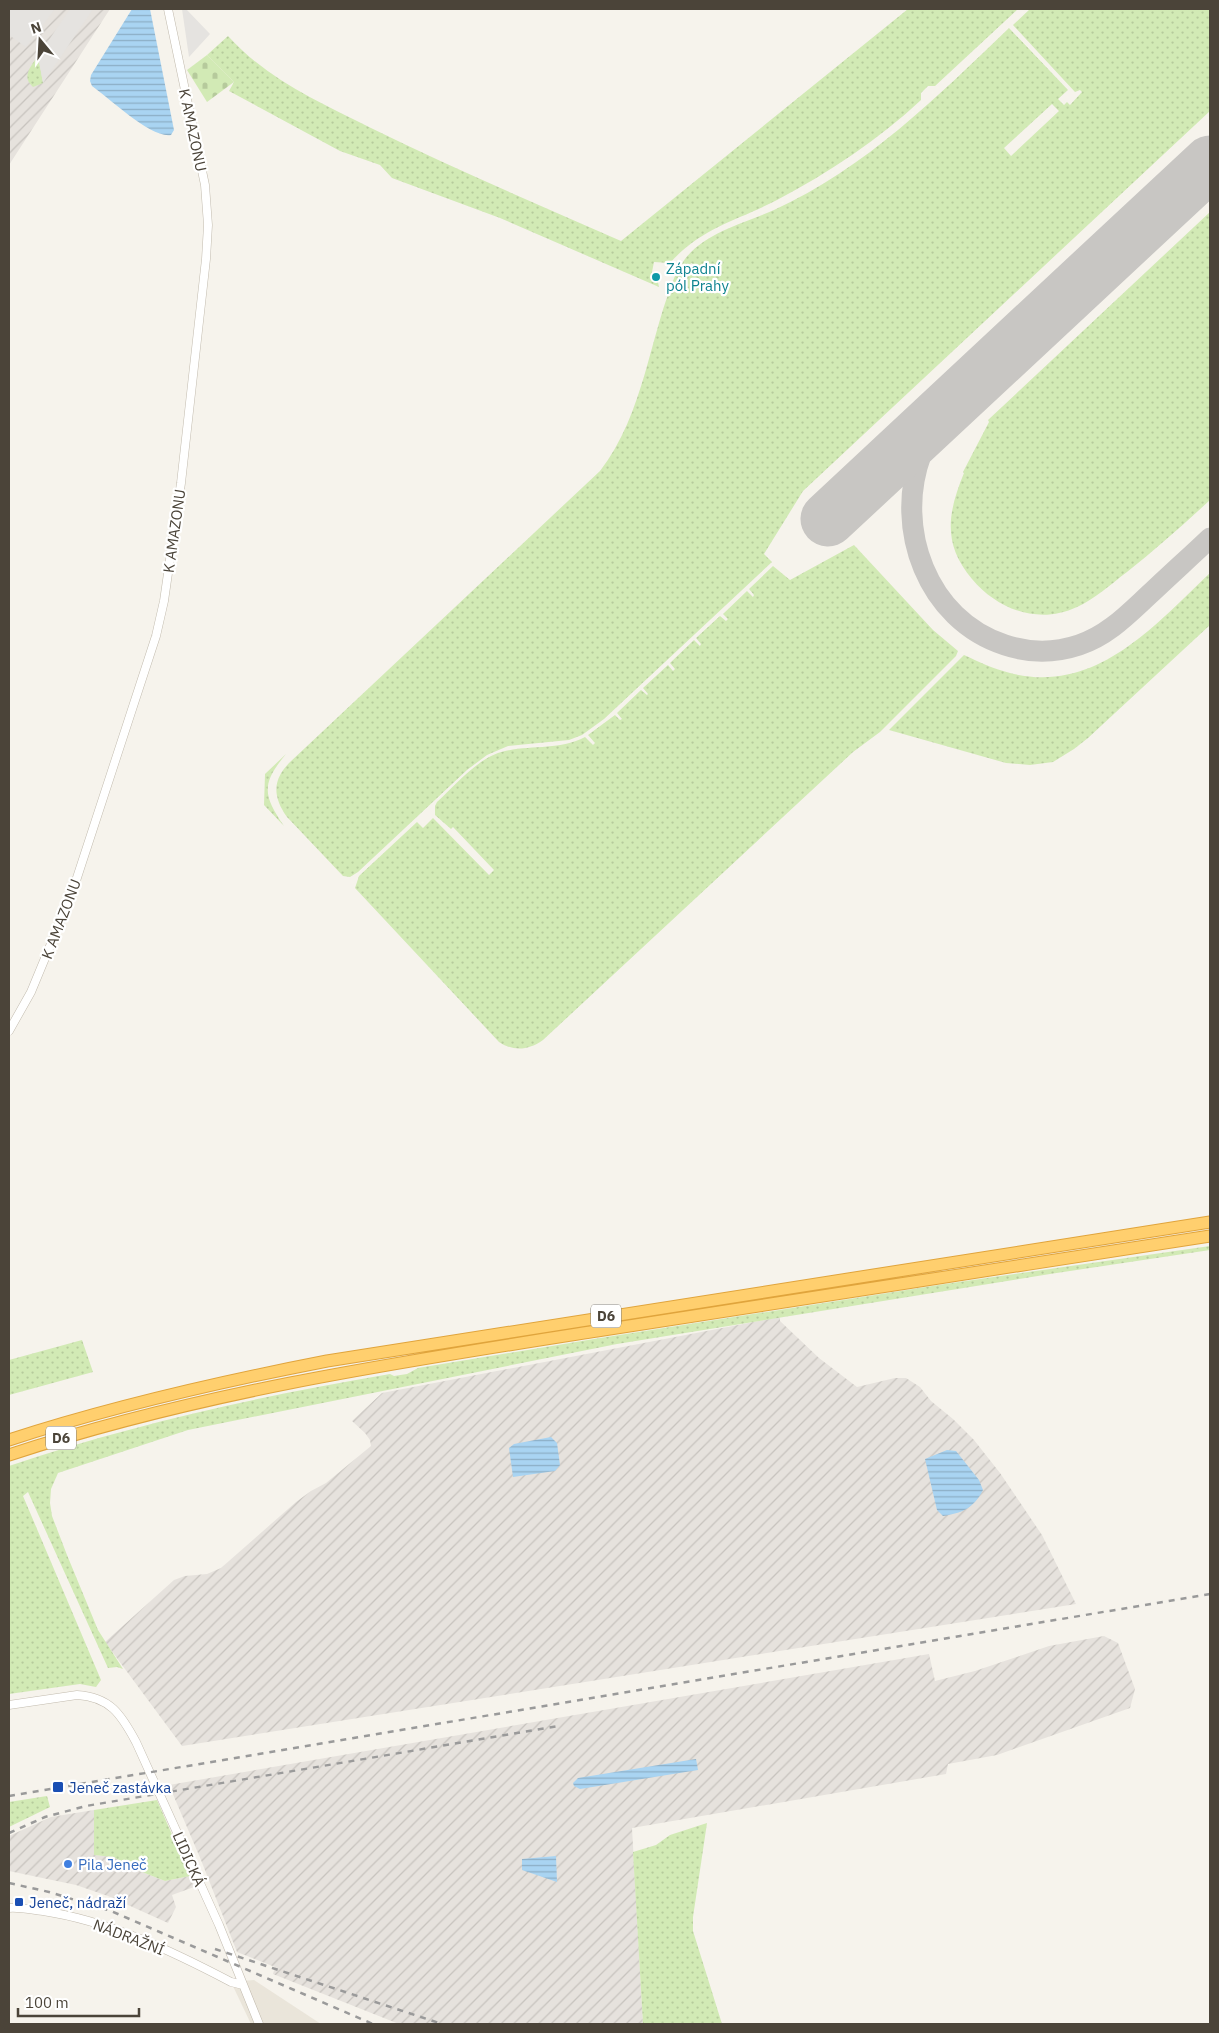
<svg xmlns="http://www.w3.org/2000/svg" width="1219" height="2033" font-family="'IBM Plex Sans',sans-serif">
	<style>
		.residential { fill: #eae5da }
		.industrial { fill: url(#industrial-furrows) }
		.grass { fill: url(#grass-dots); fill-rule: evenodd }
		.cemetery { fill: url(#cemetery-stones) }
		.parking { fill: #e5e3e0 }
		.water { fill: url(#water-rules) }
		.lines { fill: none; stroke-linecap: round; stroke-linejoin: round }
		.taxiway { stroke: #c8c6c3; stroke-width: 21 }
		.runway { stroke: #c8c6c3; stroke-width: 55 }
		.minor-casing { stroke: #c2bbae; stroke-width: 9 }
		.highway-casing { stroke: #e0a43c; stroke-width: 13 }
		.minor { stroke: #fff; stroke-width: 8 }
		.highway { stroke: #ffcf6e; stroke-width: 11 }
		.rail { stroke: #9a9a9a; stroke-width: 2.5; stroke-dasharray: 6 6; stroke-linecap: butt }
		.culture-dot { fill: #0f9aa8; stroke: #fff; stroke-width: 2 }
		.transit-dot { fill: #1a4fb4; stroke: #fff; stroke-width: 2 }
		.shop-dot { fill: #3f7fe0; stroke: #fff; stroke-width: 2 }
		.labels { text-anchor: middle; dominant-baseline: central; stroke-width: 4.5; stroke-linejoin: round; paint-order: stroke }
		.shield { fill: #fff; stroke: #817c74; stroke-width: 1 }
		.shield-label { font-size: 14px; font-weight: bold; fill: #4b4439 }
		.street-label { font-size: 15px; fill: #4b4439; stroke: #fff }
		.culture-label { font-size: 15px; fill: #0d838f; stroke: #fff; text-anchor: start }
		.transit-label { font-size: 15px; fill: #164399; stroke: #fff; text-anchor: start }
		.shop-label { font-size: 15px; fill: #366cbe; stroke: #fff; text-anchor: start }
	</style>
	<defs>
		<pattern id="industrial-furrows" width="10" height="10" patternUnits="userSpaceOnUse" patternTransform="scale(1.25)"><rect width="10" height="10" fill="#e6e2dd"/><path d="M-1 1l2-2M0 10L10 0M9 11l2-2" fill="none" stroke="#c7c3be"/></pattern>
		<pattern id="grass-dots" width="8" height="8" patternUnits="userSpaceOnUse" patternTransform="scale(1.25)"><rect width="8" height="8" fill="#d2eab5"/><path d="M2 2h.1M6 6h.1" fill="none" stroke="#b6ca9c" stroke-width="1.8" stroke-linecap="round"/></pattern>
		<pattern id="cemetery-stones" width="16" height="16" patternUnits="userSpaceOnUse" patternTransform="scale(1.25)"><rect width="16" height="16" fill="#d2eab5"/><path d="M2 7V4a2 2 0 0 1 4 0v3zM10 15v-3a2 2 0 0 1 4 0v3z" fill="#b6ca9c"/></pattern>
		<pattern id="water-rules" width="6" height="5" patternUnits="userSpaceOnUse" patternTransform="scale(1.25)"><rect width="6" height="5" fill="#a9d4f2"/><path d="M0 2.5h6" fill="none" stroke="#8caec5"/></pattern>
	</defs>
	<rect width="100%" height="100%" fill="#f6f3ec"/>
	<!-- residential -->
	<path class="residential" d="M254,1980L321,2024H251L231,1982Z"/>
	<!-- industrial -->
	<path class="industrial" d="M9,9H110L9,165Z
		M780,1317V1321L819,1358L857,1387L895,1378H906L920,1387L931,1401L953,1419L974,1440L1000,1473L1042,1535L1076,1604L182,1746L105,1642L174,1580L185,1576L207,1574L221,1568L296,1502L311,1491L326,1483L371,1446L370,1440L365,1433L352,1421L382,1393Z
		M1104,1636L1118,1643L1135,1689L1130,1708L997,1755L948,1764L946,1774L632,1828L643,2024H399L273,1974L275,1967L237,1952L201,1860L169,1785L929,1654L935,1681L975,1671L1049,1646Z
		M94,1810V1855L113,1857L142,1872L165,1881L190,1876L194,1887L172,1895L176,1907L168,1923L108,1896L76,1885L9,1871V1836L51,1817Z"/>
	<!-- grass -->
	<path class="grass" d="M908,9H1018L935,86H928L921,93V100C878,140 830,172 777,200C737,221 702,227 670,263L654,262L651,277L658,282L659,287L500,218L392,178L380,165L340,151L229,91L234,82L207,55L228,36C268,80 319,102 371,128C454,169 537,204 621,241Z
		M1030,9H1210V111L803,491L764,554L772,562L604,719L582,735L569,740L508,746L487,755L467,770L358,872L350,877L343,876L287,817C273,797 272,781 289,763L600,471C645,413 649,336 677,271L690,276L695,265L691,263L688,268L681,265C699,234 743,224 774,210C866,168 937,97 1009,28L1068,90L1058,99L1064,105L1067,102L1070,105L1082,92L1080,90L1075,92L1013,25ZM1052,104L1059,111L1011,156L1004,148Z
		M38,56L43,83L33,87C21,77 31,66 38,56Z
		M1210,212V500C1183,525 1156,549 1127,572C1111,584 1095,599 1077,607C1039,625 998,610 972,579C942,544 948,512 964,473L963,472L989,422L988,420Z
		M854,545L933,630L958,651L956,656L880,732L853,752L543,1040C529,1050 514,1052 499,1042L355,888L359,876L417,822L423,828L433,818L489,875L494,870L453,827L451,829L435,815V806L437,802C457,784 478,757 505,751C532,745 560,750 585,737L593,745L595,743L588,735L615,715L620,720L622,719L617,713L641,690L647,695L648,694L643,688L668,665L673,671L675,669L670,663L694,640L700,646L701,644L696,638L720,616L726,621L728,619L723,614L747,591L753,597L754,595L749,589L773,566L790,580Z
		M1210,573V625L1088,738L1074,749L1053,762L1030,765L1006,763L889,730L964,655C979,662 994,669 1010,673C1096,695 1154,626 1210,573Z
		M286,754C261,784 263,795 284,826L264,805L265,774Z
		M1210,1246V1250L1050,1274L617,1344L188,1430L58,1473L51,1489L50,1503L52,1516L67,1555L98,1630L123,1669L117,1667L108,1668L28,1492L23,1496L101,1680L96,1687L80,1684L9,1694V1466C133,1424 261,1396 390,1374L394,1376L407,1374L418,1368L594,1339L945,1284Z
		M82,1340L93,1372L9,1395V1360Z
		M47,1796L50,1807L9,1827V1802Z
		M157,1800L190,1876L165,1881L142,1872L113,1857L94,1855V1810Z
		M707,1823L693,1917V1931L722,2024H643L633,1852L656,1845L670,1835Z"/>
	<!-- cemetery -->
	<path class="cemetery" d="M207,55L234,82L207,102L187,70Z"/>
	<!-- parking -->
	<path class="parking" d="M9,9H55L26,47L9,35Z
		M70,9H93L43,83L38,56Z
		M182,9H186L210,34L189,57Z"/>
	<!-- water -->
	<path class="water" d="M132,9H150L174,130L171,135C152,139 109,98 92,86L90,81L91,75Z
		M551,1437L557,1443L560,1465L555,1471L513,1477L509,1448L514,1444Z
		M947,1450L956,1451L979,1480L983,1490C973,1509 962,1513 943,1516L937,1510L925,1459Z
		M696,1759L698,1770L580,1789L574,1786L573,1783L578,1778Z
		M556,1856L557,1882L522,1870V1859Z"/>
	<g class="lines">
		<!-- taxiway -->
		<path class="taxiway" d="M1011,350C978,381 937,411 921,455C894,528 927,620 1005,645C1029,653 1055,653 1079,645C1109,635 1129,613 1152,592C1171,574 1191,556 1210,538"/>
		<!-- runway -->
		<path class="runway" d="M828,519L1210,163"/>
		<!-- minor casing -->
		<g class="minor-casing">
			<path id="minor" d="M9,1031L31,992L72,893L156,636L164,601L181,483L206,259L208,225L205,185L168,9
				M9,1705L77,1695C110,1697 121,1714 136,1742L219,1925L259,2024
				M9,1908C20,1907 32,1910 43,1911C109,1921 172,1951 231,1982L243,1985"/>
		</g>
		<!-- highway casing -->
		<g class="highway-casing">
			<path id="highway" d="M9,1440C113,1406 219,1382 327,1361L1210,1222
				M9,1455C200,1392 399,1362 597,1331C801,1299 1006,1268 1210,1236"/>
		</g>
		<!-- minor -->
		<use href="#minor" class="minor"/>
		<!-- highway -->
		<use href="#highway" class="highway"/>
		<!-- rail -->
		<path class="rail" d="M9,1796L1210,1594
			M9,1833L45,1817L86,1806L559,1726
			M9,1883L49,1892L111,1911L373,2024
			M215,1949L442,2024"/>
	</g>
	<!-- markers -->
	<circle class="culture-dot" cx="656" cy="277" r="5"/>
	<g class="transit-dot">
		<rect x="52" y="1781" width="12" height="12" rx="2.5"/>
		<rect x="14" y="1897" width="10" height="10" rx="2.5"/>
	</g>
	<circle class="shop-dot" cx="68" cy="1864" r="5"/>
	<g class="labels">
		<!-- shield labels -->
		<g class="shield">
			<rect x="591" y="1304.5" width="30" height="23" rx="4"/>
			<rect x="46" y="1426.5" width="30" height="23" rx="4"/>
		</g>
		<g class="shield-label">
			<text x="606" y="1316">D6</text>
			<text x="61" y="1438">D6</text>
		</g>
		<!-- street labels -->
		<g class="street-label">
			<text transform="translate(193 130) rotate(78)">K AMAZONU</text>
			<text transform="translate(174 531) rotate(-82)">K AMAZONU</text>
			<text transform="translate(61 919) rotate(-69)">K AMAZONU</text>
			<text transform="translate(189 1859) rotate(66)">LIDICKÁ</text>
			<text transform="translate(129 1937) rotate(21)">NÁDRAŽNÍ</text>
		</g>
		<!-- culture labels -->
		<g class="culture-label">
			<text x="666" y="268">Západní<tspan x="666" dy="17">pól Prahy</tspan></text>
		</g>
		<!-- transit labels -->
		<g class="transit-label">
			<text x="69" y="1787">Jeneč zastávka</text>
			<text x="29" y="1902">Jeneč, nádraží</text>
		</g>
		<!-- shop labels -->
		<g class="shop-label">
			<text x="78" y="1864">Pila Jeneč</text>
		</g>
	</g>
	<!-- border -->
	<rect width="1219" height="2033" fill="none" stroke="#4b4439" stroke-width="20"/>
	<!-- north arrow -->
	<g transform="translate(40 40) rotate(342)" stroke="#ffffff" stroke-width="4" paint-order="stroke">
	<path d="M0-4L9 19L0 12L-9 19Z" fill="#4b4439"/>
	<text y="-8" font-size="14" font-weight="bold" text-anchor="middle" fill="#4b4439">N</text>
	</g>
	<!-- scale -->
	<path d="M18 2008v8h121v-8" fill="none" stroke="#4b4439" stroke-width="2.5"/>
	<text x="25" y="2008" font-size="15" fill="#4b4439" stroke="#ffffff" stroke-width="4" paint-order="stroke">100 m</text>
</svg>
